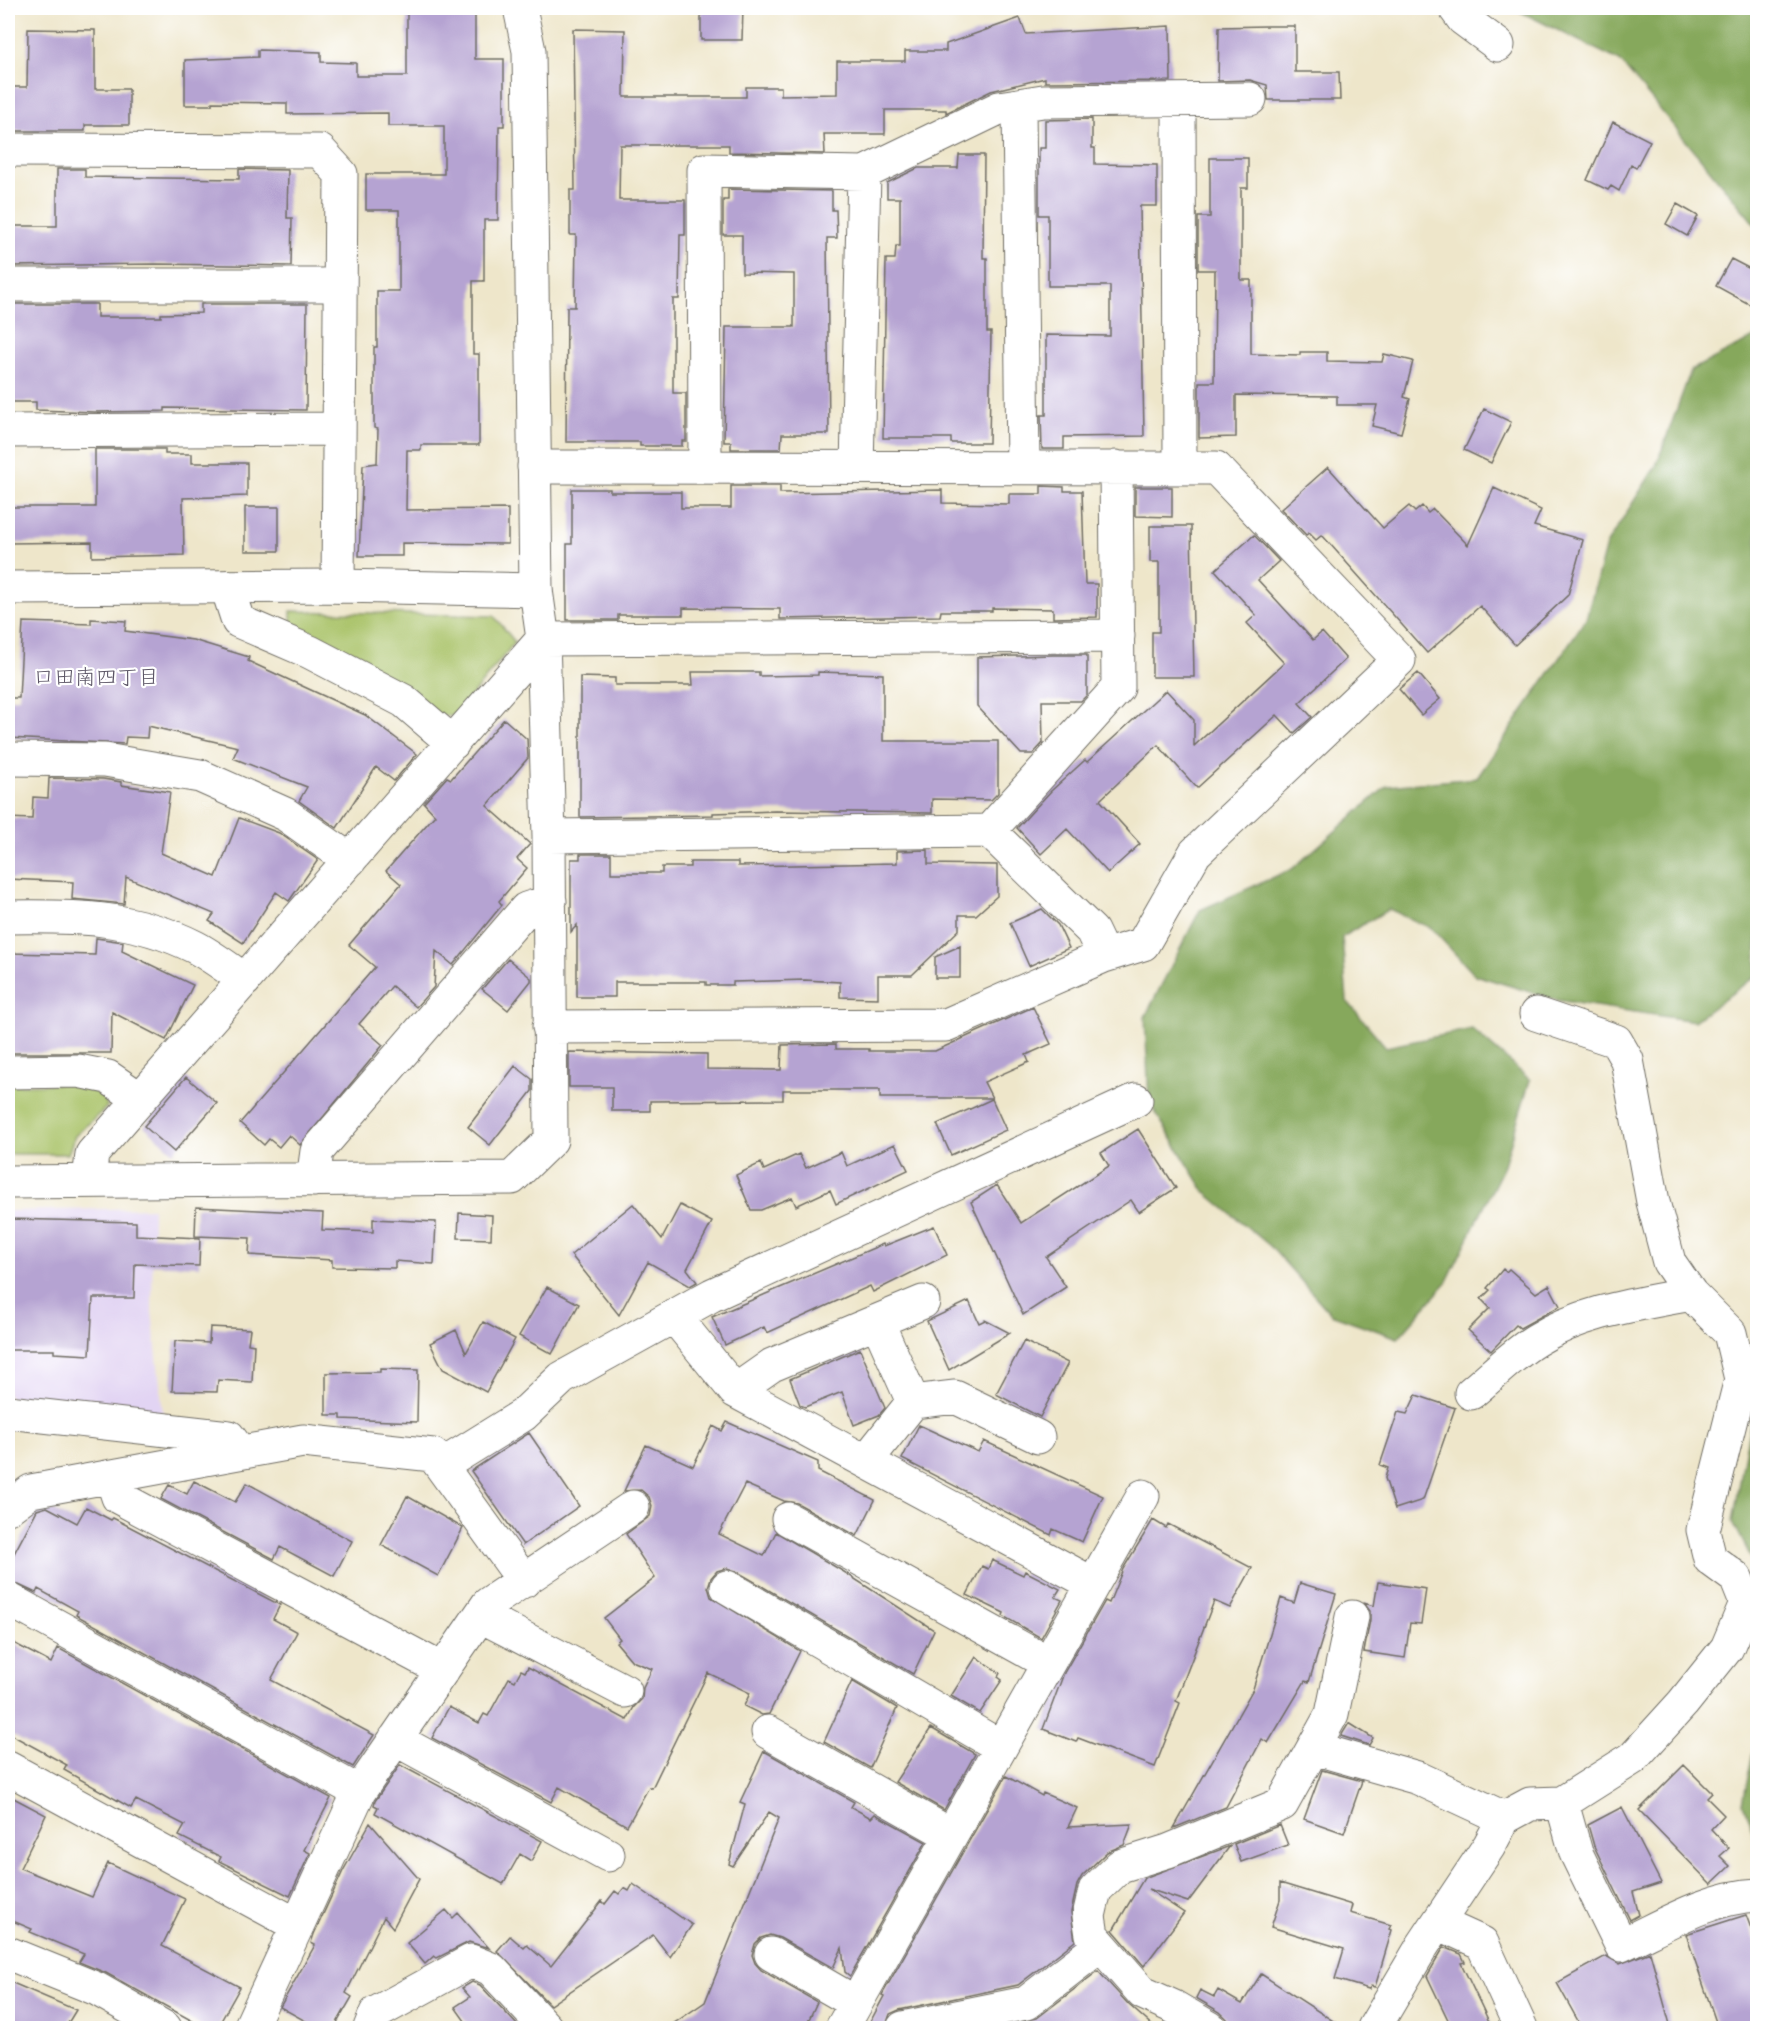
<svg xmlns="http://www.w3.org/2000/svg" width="1765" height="2036" font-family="'Gochi Hand','Klee One',sans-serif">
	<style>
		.built { fill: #e2d4f3 }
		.green { fill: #a9c268; stroke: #6a764a; stroke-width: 1.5 }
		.forest { fill: #86a85c; stroke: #586a44; stroke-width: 1.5 }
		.building { fill: #b5a3d2 }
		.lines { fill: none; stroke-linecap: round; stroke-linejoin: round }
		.minor-casing { stroke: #6f6c63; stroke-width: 35 }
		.tertiary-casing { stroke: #6f6c63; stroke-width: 35 }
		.minor { stroke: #fff; stroke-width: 33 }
		.tertiary { stroke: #fff; stroke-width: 33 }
		.labels { text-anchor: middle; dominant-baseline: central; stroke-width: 4.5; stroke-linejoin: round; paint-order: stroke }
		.neighbourhood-label { font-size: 21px; fill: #5b5565; stroke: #fff }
	</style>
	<rect width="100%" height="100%" fill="#fff"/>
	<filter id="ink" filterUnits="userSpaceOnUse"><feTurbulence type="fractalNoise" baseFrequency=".0167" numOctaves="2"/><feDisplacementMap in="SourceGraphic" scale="12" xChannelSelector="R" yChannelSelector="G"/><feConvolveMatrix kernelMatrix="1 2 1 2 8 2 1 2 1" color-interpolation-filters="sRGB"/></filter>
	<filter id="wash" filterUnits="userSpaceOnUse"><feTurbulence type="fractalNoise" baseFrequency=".008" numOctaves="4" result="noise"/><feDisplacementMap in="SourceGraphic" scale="24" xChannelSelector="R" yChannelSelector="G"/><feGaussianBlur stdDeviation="1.35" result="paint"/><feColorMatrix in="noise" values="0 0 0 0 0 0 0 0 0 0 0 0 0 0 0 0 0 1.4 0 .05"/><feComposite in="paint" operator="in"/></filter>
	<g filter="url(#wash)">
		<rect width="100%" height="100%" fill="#eee6ca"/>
		<!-- built -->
		<path class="built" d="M153,1208L152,1311L163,1413L10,1398L8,1395V1211Z"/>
		<!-- green -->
		<path class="green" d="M291,611L494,616L515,642L455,716H441L320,640L291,625Z
			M65,1084L104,1094L107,1107L75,1136L68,1154H8V1085Z"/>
		<!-- forest -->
		<path class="forest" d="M1513,8H1757V227L1620,61Z
			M1757,336V975L1694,1021L1556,1000L1475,975L1431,928L1389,909L1342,937L1347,1001L1386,1047L1472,1029L1530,1080L1503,1168L1446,1283L1398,1338L1331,1314L1270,1246L1205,1192L1149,1102L1145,1017L1200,910L1292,869L1387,786L1477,778L1586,619L1606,545L1656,466L1691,370Z
			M1757,1383V1569L1733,1522Z
			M1757,1731V1845L1743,1803Z"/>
		<g id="blocks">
			<!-- building -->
			<path class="building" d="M407,8H475V59H504V126H499L498,220H484V281H473V354H479V445H421V450H407L406,510L508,509V544L402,543V556H359L363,465L377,463L378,429L374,428V347H377V291H399V210H366V174H444V126H388V113L287,114V103L212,102V105H185V60L258,57V50L321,52V62L356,63V76H407Z
				M701,8H743L742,40H701Z
				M1020,18L1026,34L1170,26L1171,81L1045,82V78L991,91L946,113V110H885V134H824L825,154L729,152V145H620L619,200H685V235H680L679,299H673V393H686V441H682V446H640V442H566L567,307H575L576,235H570V190H575L573,29L625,30L624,97H746V87H781V95L837,94V61H905V51H946V44Z
				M1267,26H1295V72H1339L1340,100H1268L1267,85L1250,80L1218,81L1219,27Z
				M28,29L95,30V89H129V125H85V131H8V87H27Z
				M1092,119V148H1095V164L1157,165V206H1140L1144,436L1064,437V449H1042L1041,415H1046V335L1110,336V286H1048V215H1039V148H1045V120Z
				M1613,122L1650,141L1636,168L1631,165L1619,191L1611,186L1608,190L1587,180Z
				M959,155H984L983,258H987V332H991L989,443H951V438H883L886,259H895L896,246H900V198H887V183L918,168H958Z
				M1210,158H1248V188H1241V280H1251V354L1300,355V352H1327V361L1382,362L1384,354L1413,361L1404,397L1410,399L1401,433L1372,426L1377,405H1337V396L1236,395V437L1199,438V382H1214L1215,270H1198V217H1210Z
				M57,169H85V177L239,179V169L288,170L287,218H292L291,266L155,264L8,266V226H57Z
				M728,189L832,191V210H836L837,238H827L829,434H782L781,449H731V442H724L726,327H794V274L742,273V235H723V200H728Z
				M1677,204L1698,216L1687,236L1666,224Z
				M1731,259L1758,273V309L1716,286Z
				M8,304H97V317H161V314L201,313V304H307L306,410L165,408V411L95,412L36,410V402H8Z
				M1484,409L1511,422L1491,463L1464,450Z
				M95,449H165V454H192V463H247V496L183,498L184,555L92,557V542L8,543V507H95Z
				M1328,467L1383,528L1409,506L1415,512L1422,506L1428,513L1433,509L1468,545L1494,488L1541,510L1534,526L1583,540L1568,595L1515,645L1480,606L1427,653L1322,535L1316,540L1309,533L1306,535L1281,509Z
				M731,486H780V493L942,490V503L1009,504V494H1041V486L1064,487V491H1082L1085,584H1097V617L1053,618V609L992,608V611H941L940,616L780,619V609L683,608V615H618V620H567V544H572V489H610V492H681V508H731Z
				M1135,487H1172V517L1135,516Z
				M245,507H279V551H245Z
				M1150,526H1191L1194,677H1152V632H1159V562H1150Z
				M1254,535L1279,561L1258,580L1313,640L1322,632L1346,659L1299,703L1312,717L1294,733L1277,715L1197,788L1158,745L1100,800L1140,844L1108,873L1067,829L1041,854L1017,828L1051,791L1085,760L1087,762L1166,690L1194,720V746L1284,663L1247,623L1256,615L1215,570Z
				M91,619L126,621L125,631L193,640L249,657L248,661L365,715L417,754L394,781L376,767L337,828L299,801L307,787L233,758L238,747L148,726L147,738L126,737L125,744L8,738V698H19L23,622L91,624Z
				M1053,655H1087V695L1081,701H1042L1043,743L1033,754H1021L977,706V657Z
				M692,672H759V676L818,675V672L883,674V741H998V793L991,800L932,799V813L775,811L713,813V815L580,817V677L615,678V685H693Z
				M1418,673L1440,699L1421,715L1399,689Z
				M504,719L527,739L528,758L487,806L530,844L517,859L527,868L499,901L502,905L453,965L436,951L434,987L416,1007L392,986L359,1024L383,1045L300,1145L289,1135L279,1147L269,1139L264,1145L240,1123L375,967L349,945L401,884L386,871L435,815L424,803L447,777L451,779Z
				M49,778L103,779L121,782V785L170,792L161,853L216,877L239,818L279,833L318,860L289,901L276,892L243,943L209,921L214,914L126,877L124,904L72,899L73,882L8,879V818L32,819L33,797L48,798Z
				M928,850V864L997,865V896L976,915H959V930L912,975H878V998L840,997V982L805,980L733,982V985H706V982H615V997H577V925L571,932V859H580V854H611V873H662V867H690V862H738V866L897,863V851Z
				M1042,909L1058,925L1069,948L1029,966L1010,923Z
				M96,938L123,942L122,951L193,985L166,1040L112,1012L111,1053H8V953L95,955Z
				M960,946V978H935V957Z
				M508,959L531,978V981L508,1010L482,989Z
				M1033,1007L1051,1044L1026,1055L1029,1062L984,1082L992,1098H880V1090H783V1100L650,1101V1111H612V1087H569V1052L707,1054V1069L781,1070L782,1045L836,1044V1049H869V1051H935Z
				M515,1066L532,1079V1091L490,1145L468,1127Z
				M186,1077L217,1103L174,1152L144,1126Z
				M992,1099L1006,1130L951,1155L937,1124Z
				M1138,1129L1176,1188L1139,1212L1131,1200L1046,1257L1066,1287L1023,1315L971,1202L997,1185L1021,1223L1109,1166L1101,1153Z
				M895,1144L908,1170L836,1204L830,1190L796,1206L792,1197L761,1210H751L736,1175L761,1163L764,1170L799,1154L806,1168L841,1152L847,1166Z
				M633,1204L662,1239L680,1205L712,1222L687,1269L697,1282L690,1286L648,1262L619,1315L571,1255Z
				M196,1207L323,1213L322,1230L373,1232V1219L436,1222L434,1264L395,1261V1268L332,1267V1260L249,1255L250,1238L195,1236Z
				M459,1213L492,1215L491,1239L458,1238Z
				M8,1219L136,1222V1235L200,1238L199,1266L135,1264L134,1298H93L90,1355L54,1353V1350H8Z
				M934,1226L947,1255L873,1292L870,1286L767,1333L764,1327L725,1345L712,1317L883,1244L884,1246Z
				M1503,1269L1506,1272L1509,1269L1536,1293L1549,1285L1560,1306L1520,1328L1516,1325L1491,1351L1468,1330L1490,1308L1481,1299L1490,1290L1487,1288Z
				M547,1287L579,1304L552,1354L519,1336Z
				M969,1301L979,1323L985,1320L1010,1333L949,1370L927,1321Z
				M483,1322L515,1339L486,1392L443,1369L430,1343L456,1330L466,1353Z
				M210,1327L250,1329L248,1344L254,1345L252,1382L218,1380L217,1392L172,1391L175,1341L209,1343Z
				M1024,1341L1068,1363L1040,1417L996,1394Z
				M860,1349L885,1408L879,1415L854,1425L842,1392L805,1407L800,1405L790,1379Z
				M380,1369L418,1370L417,1422L341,1419V1415H326V1373L380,1372Z
				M1416,1395L1455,1408L1423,1500L1395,1509L1385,1478L1388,1468L1380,1465L1398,1412L1407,1414Z
				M727,1422L818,1462V1471L875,1500L857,1536L797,1503L784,1501L745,1484L719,1534L764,1556L776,1532L844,1572L934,1630L913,1674L736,1571L727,1568L717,1571L711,1578L708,1587L711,1597L800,1651L769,1714L762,1715L744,1706L750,1693L708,1673L652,1788L649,1787L627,1826L559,1787L551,1802L432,1738L449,1707L479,1723L484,1714L488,1716L509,1678L515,1681L521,1670L525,1672L528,1667L627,1720L634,1707L642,1699L643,1688L652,1669L632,1661L616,1642L620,1639L604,1618L655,1578L626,1534L650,1516L652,1506L649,1497L641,1490L624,1491L646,1445L693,1466L713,1426L722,1431Z
				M919,1425L978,1452L984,1441L1103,1496L1082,1542L1053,1529L1051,1535L902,1459Z
				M529,1433L579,1506L523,1545L471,1471Z
				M194,1481L235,1502L247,1483L352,1541L334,1576L280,1547L274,1559L161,1499L169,1485L187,1494Z
				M407,1496L463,1528L438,1576L381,1545Z
				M47,1507L77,1523L86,1507L111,1520L113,1518L280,1605L273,1619L297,1632L271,1680L374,1735L353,1767L76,1615L78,1611L38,1589L36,1593L8,1580V1565L37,1510Z
				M1153,1520L1166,1528L1168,1524L1252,1568L1230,1608L1214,1601L1176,1701L1180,1703L1155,1767L1078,1738L1076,1742L1043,1729L1064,1673L1105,1601L1109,1603L1123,1569Z
				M992,1560L1023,1575L1025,1571L1060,1589L1055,1597L1062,1600L1041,1638L1003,1616L1004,1613L967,1595L982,1566L988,1569Z
				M1378,1582L1426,1589L1421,1624L1410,1623L1405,1658L1364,1652L1370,1620V1611L1364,1603L1374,1606Z
				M1300,1583L1336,1594L1309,1682L1305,1681L1268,1743L1262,1739L1226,1807L1174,1828L1253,1689L1281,1598L1294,1603Z
				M8,1640L51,1663L58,1648L331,1798L304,1850L310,1853L290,1896L219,1861L221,1857L179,1836L185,1825L136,1800L131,1808L64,1770L67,1765L8,1733Z
				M976,1657L1000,1673L998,1677L1002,1680L980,1713L951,1696Z
				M852,1681L897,1708L870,1768L824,1742Z
				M1349,1723L1373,1738L1369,1745L1341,1736Z
				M931,1728L975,1754L944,1810L895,1782Z
				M764,1751L854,1802L851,1807L871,1818L875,1814L926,1842L850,1976L845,1972L842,1948L833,1968L780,1938L770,1935L761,1938L755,1944L752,1955L755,1963L761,1970L817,2002L805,2028H667L705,2002L779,1818L769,1812L733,1866L729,1864L745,1804L740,1802Z
				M400,1765L542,1841L531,1861L520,1854L503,1884L375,1813L378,1807L374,1805L375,1801Z
				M1684,1765L1712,1793L1707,1798L1724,1815L1711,1829L1729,1848L1720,1856L1730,1866L1711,1884L1639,1810Z
				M1322,1770L1362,1781L1344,1833L1304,1819Z
				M1006,1776L1042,1796L1043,1793L1077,1808L1068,1827L1132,1824L1124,1845L1107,1852L1082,1876L1077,1885L1071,1912L1075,1941L1018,1985L899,2010L890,2014L885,2028H867L884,1996L882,1995Z
				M8,1795L46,1815L20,1868L92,1897L108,1863L185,1899L162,1946L240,1987L217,2028H205L106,1973L79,1962L84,1954L30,1932L32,1929L8,1919Z
				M1622,1807L1661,1883L1633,1892L1639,1915L1630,1920L1594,1846L1588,1825Z
				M370,1823L419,1879L393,1928L384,1917L346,1993L352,1997L334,2028H318L280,2007L315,1945L311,1943L314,1934L343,1871Z
				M1280,1825L1288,1845L1241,1862L1234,1844Z
				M1230,1846L1188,1902L1148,1889L1184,1913L1144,1966L1113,1930L1144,1878Z
				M1280,1883L1352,1905L1350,1913L1391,1925L1389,1929L1392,1930L1375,1987L1371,1986L1369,1989L1335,1979L1344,1949L1271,1927L1280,1900Z
				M633,1884L692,1925L670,1957L653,1935L550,2005L497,1951L510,1936L524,1948L527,1945L551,1966L602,1901L605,1904L615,1891L619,1894L624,1888L629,1891Z
				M446,1910L453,1918L458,1913L489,1948L469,1942L437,1958L434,1956L425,1964L407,1943Z
				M1746,1915L1758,1947V2021L1735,2028H1718L1686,1934Z
				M1444,1947L1461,1954L1465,1962L1461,1963L1492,2028H1452L1427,1976Z
				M1650,1952L1671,2028H1582L1557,1983L1606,1956L1620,1964Z
				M1098,1971L1129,2005L1155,2028H1030L1029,2024L995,2028L1037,2018Z
				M1261,1974L1344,2028H1229L1227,2019L1220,2012L1196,1998L1200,1990L1214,1997L1218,1990L1242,2004Z
				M8,1981L76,2010L65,2028H8Z
				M472,1982L480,1985L518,2026L514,2028H470L455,2007L470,1997L462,1988Z"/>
		</g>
	</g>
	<g filter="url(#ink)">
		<use href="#blocks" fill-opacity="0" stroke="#6f6c63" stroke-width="1.5"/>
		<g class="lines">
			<!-- minor casing -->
			<g class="minor-casing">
				<path id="minor" d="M1455,8L1463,19L1498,45
					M1179,100L1180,468
					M1019,105L1023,467
					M8,150L320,151L341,174L338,586
					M8,285H340
					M8,431L339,429
					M534,467L1216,468L1399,660L1195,853L1143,944L1104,956L946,1025L549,1027
					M705,467L704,170L864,173L999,108L1043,101L1250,99
					M857,467L864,173
					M227,587L238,621L310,652L404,701L453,743
					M8,759L105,760L200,776L285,814L350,860
					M989,831L1092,931L1104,956
					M549,836L989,831L1118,688L1116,467
					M8,917C74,916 134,916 195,947C212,956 229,969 245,980
					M8,1072L78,1071L108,1077L140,1099
					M313,1180L317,1151L526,909L550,901
					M89,1181L92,1154L543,639L1118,636
					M8,1182L512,1178L551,1140L549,836L543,639L536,590
					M674,1316L735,1391L1093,1584
					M877,1321L913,1402
					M735,1391L772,1365L923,1302
					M1471,1393C1492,1376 1513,1354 1536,1340C1583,1311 1639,1304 1691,1294
					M8,1412L229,1437L240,1452
					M866,1461L913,1402L955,1397L1038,1437
					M441,1466L523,1415L562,1378L712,1295L1136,1100
					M111,1476L118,1497L443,1670
					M8,1508L31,1491L303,1441L433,1455L524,1581
					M788,1519L1048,1663
					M727,1587L1001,1747
					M8,1599L359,1792
					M481,1616L625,1691
					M768,1732L951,1835
					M395,1739L608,1855
					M1313,1748L1418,1778L1504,1818
					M8,1768L297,1925
					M1562,1803L1576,1853L1621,1945C1664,1925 1709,1897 1758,1895
					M1438,1923L1482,1943L1521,2028
					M8,1953L97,1989L165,2028
					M771,1954L856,2003
					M250,2028L359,1792L488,1604L633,1507
					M370,2028L376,2013L471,1961L491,1969L546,2028
					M842,2028L1143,1496
					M903,2028L1026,2003L1101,1945
					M1210,2028L1174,2007L1143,1993L1092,1935L1089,1916L1095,1890L1120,1866L1168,1851L1282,1804L1332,1714L1352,1617
					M1374,2028L1423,1945L1489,1846L1504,1818L1530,1804L1562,1803L1633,1758L1683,1703L1727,1648L1746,1603L1736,1578L1710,1559L1703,1530L1741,1379L1730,1333L1691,1294L1669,1262L1653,1202L1627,1060L1616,1041L1536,1014"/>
			</g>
			<!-- tertiary casing -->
			<g class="tertiary-casing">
				<path id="tertiary" d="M8,588L338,586L536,590L529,51L520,8"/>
			</g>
			<!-- minor -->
			<use href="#minor" class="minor"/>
			<!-- tertiary -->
			<use href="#tertiary" class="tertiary"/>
		</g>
	</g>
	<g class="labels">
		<!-- neighbourhood labels -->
		<g class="neighbourhood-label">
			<text x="96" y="680">口田南四丁目</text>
		</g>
	</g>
	<!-- margin -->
	<rect width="1765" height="2036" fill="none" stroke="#fff" stroke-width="30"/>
</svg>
